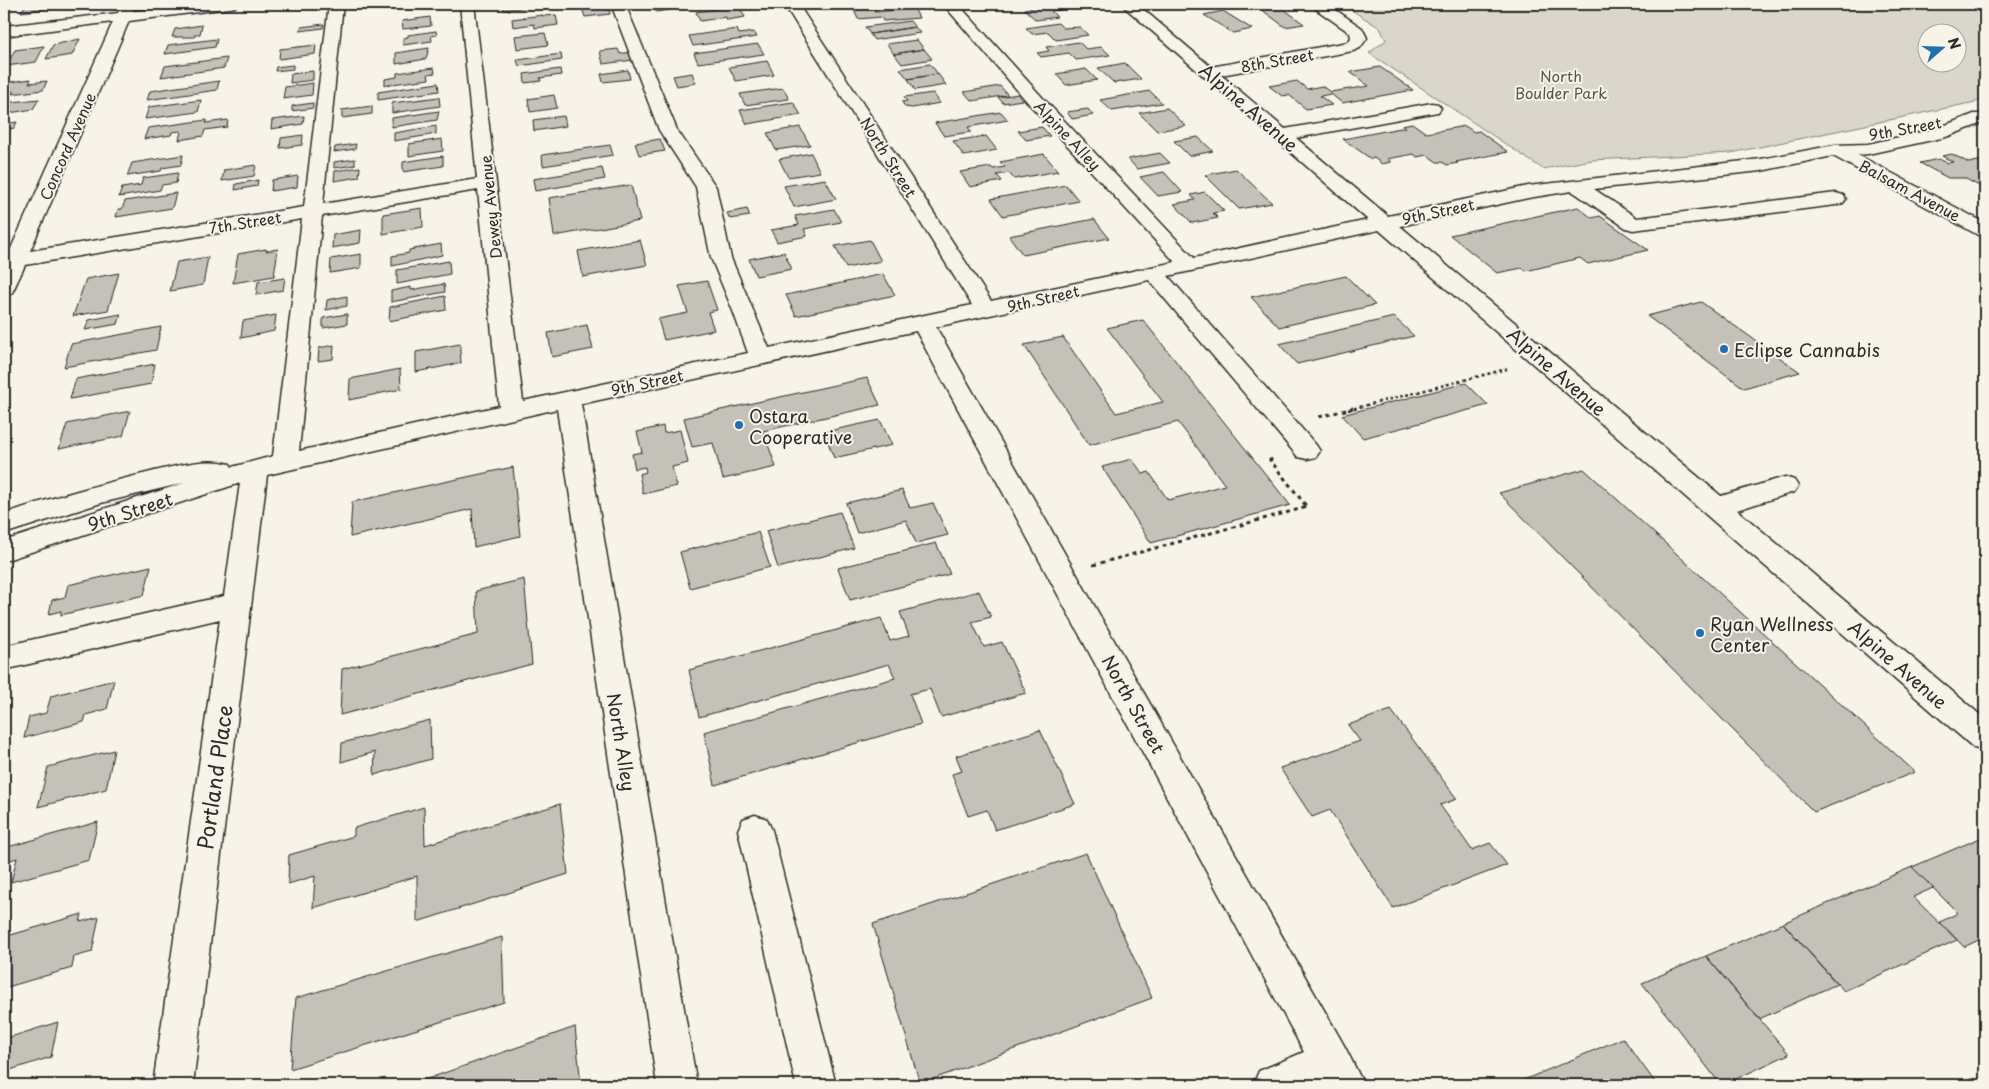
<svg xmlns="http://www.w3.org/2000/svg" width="1989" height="1089" font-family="'Playpen Sans',sans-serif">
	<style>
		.green { fill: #dad6cc; stroke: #82807c; fill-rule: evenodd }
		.building { fill: #c4c1b9; stroke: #2b2b2b }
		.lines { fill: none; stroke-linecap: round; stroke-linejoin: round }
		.minor-casing { stroke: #2b2b2b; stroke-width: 3 }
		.path-far1 { stroke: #2b2b2b; stroke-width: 2.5; stroke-dasharray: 3 3; stroke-linecap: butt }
		.path { stroke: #2b2b2b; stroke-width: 3; stroke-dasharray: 4 4; stroke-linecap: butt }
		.minor { fill: #f7f3e8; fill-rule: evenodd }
		.poi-dot { fill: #1f6fb2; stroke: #f7f3e8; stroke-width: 2 }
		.labels { text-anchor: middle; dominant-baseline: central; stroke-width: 4; stroke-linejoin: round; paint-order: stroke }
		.far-street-label { font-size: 15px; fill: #2b2b2b; stroke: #f7f3e8 }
		.far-park-label { font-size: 15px; fill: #575653; stroke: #f7f3e8 }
		.street-label { font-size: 18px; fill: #2b2b2b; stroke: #f7f3e8 }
		.poi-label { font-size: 18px; fill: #2b2b2b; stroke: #f7f3e8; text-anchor: start }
		.near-street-label { font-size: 21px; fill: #2b2b2b; stroke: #f7f3e8 }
	</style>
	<rect width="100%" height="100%" fill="#f7f3e8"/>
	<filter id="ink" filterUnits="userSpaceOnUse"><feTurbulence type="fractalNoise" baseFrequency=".02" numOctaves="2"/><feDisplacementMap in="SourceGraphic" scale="10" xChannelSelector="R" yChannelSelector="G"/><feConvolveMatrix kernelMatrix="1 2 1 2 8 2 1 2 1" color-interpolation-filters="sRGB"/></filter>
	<g filter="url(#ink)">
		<!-- green -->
		<path class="green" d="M1342,4H1985V100L1731,153L1592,160L1543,169L1369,53L1386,40L1380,28ZM1926,32H1956V62H1926Z"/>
		<!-- building -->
		<path class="building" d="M4,4H13L7,13L4,14Z
			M26,4H48L45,9L21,12Z
			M503,4H534L528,5V7L504,10Z
			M667,4L670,10L656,12L654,6Z
			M1055,4L1061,10L1051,11L1057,17L1036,20L1024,9Z
			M1254,4H1277L1304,24L1285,27Z
			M608,5L610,14L585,17L582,8Z
			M739,6L745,17L727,20L726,17L700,21L696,12Z
			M874,8L875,12L914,8L919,18L883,21L881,17L858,19L854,10Z
			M1223,11L1252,29L1233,33L1204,15Z
			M543,15V16L556,15L558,25L535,28L534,24L513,27L512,19Z
			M430,17L431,26L403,29L402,21Z
			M910,21L915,27L870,34L865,27Z
			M1058,23L1063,28L1080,27L1088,35L1056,40L1048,32L1032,34L1026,28Z
			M324,24L323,28L300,31L301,27Z
			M202,25L200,34H195V37H172L175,29Z
			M915,27L920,33L874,40L870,34Z
			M737,29L739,34L754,32L757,37L693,46L689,36Z
			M436,31L437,35L431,36L432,41L403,45V38L408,37V35Z
			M545,33L548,45L517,49L515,36Z
			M80,39L72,55L46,59L53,45Z
			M217,39L215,47L165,54L168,45Z
			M917,40L924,49L894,54L887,44Z
			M1079,42L1086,49L1101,47L1110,55L1076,60L1069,53L1041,57L1037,53L1049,51L1046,47Z
			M758,44L764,54L698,63L694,53Z
			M316,45L315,54L279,59L280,49Z
			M44,46L36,62L6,66L15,50Z
			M429,48L426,59L396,64V53Z
			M618,49L620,54L631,52L633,60L603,64L600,51Z
			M924,49L932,59L902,64L894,54Z
			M561,54L562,60L519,66L517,60Z
			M227,58L224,68L161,77L165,66Z
			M767,61L774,75L736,81L729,67Z
			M1125,63L1141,79L1114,83L1098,68Z
			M930,64L938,74L908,79L900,69Z
			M293,65V69L275,71L276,67Z
			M1380,67L1413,90L1342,103L1331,94L1320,96L1332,105L1306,109L1289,95L1282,96L1269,86L1297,81L1307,89L1322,86L1330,92L1369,86L1350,72Z
			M434,68L435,73L428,74L429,79L385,85V79L397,77V73Z
			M560,69L561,75L540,78L541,81L525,83L524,74Z
			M1086,69L1097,80L1066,85L1056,74Z
			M628,70L630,79L603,82L601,74Z
			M313,71V80L290,83L291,74Z
			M692,73L696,83L677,86L673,76Z
			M938,74L946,85L915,90L908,79Z
			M31,79L29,83L47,81L43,90L12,94L13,91L4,92V83Z
			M219,81L217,90L147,100L150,91Z
			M313,83L312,95L283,99L285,87Z
			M438,83L439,91L378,100V92Z
			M1000,86L1008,95L972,101L964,92Z
			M783,88L789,99L745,105L740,94Z
			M1150,91L1162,103L1112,111L1100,100Z
			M933,93L940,103L912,108L905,107L902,102L907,101L904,97Z
			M1018,94L1022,100L1003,103L998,97Z
			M554,95L557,108L530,112L528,99Z
			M439,97L440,106L392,113V103Z
			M39,99L33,109L4,114V103Z
			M201,100L198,112L145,119L149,107Z
			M793,102L801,115L747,124L740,110Z
			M313,103V108L292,111V106Z
			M372,106V114L342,118V110Z
			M1167,108L1186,126L1157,131L1139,113Z
			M1088,109L1093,115L1072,119L1067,112Z
			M439,111L437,120L392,127V118Z
			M1001,112L1008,120L968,127L971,132L944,136L935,123Z
			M304,116L303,124L271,129L272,120Z
			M564,116L566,126L534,131L533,120Z
			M207,120L206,123L228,120L227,127L205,130L203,136L179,140L181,131L172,132L171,135L144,139L148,128Z
			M17,122L14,128L10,129L7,135H4V124Z
			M1412,123L1426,133L1465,126L1474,132L1479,131L1508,152L1456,162L1458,163L1447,165L1442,162H1437L1427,155L1417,157L1414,154L1387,159L1391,162L1382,164L1374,158L1371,159L1343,139L1406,127L1402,125Z
			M436,126V134L394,141V133Z
			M800,127L810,145L776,150L767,133Z
			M1042,127L1050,136L1026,140L1018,131Z
			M303,135L302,145L280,148L281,138Z
			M986,136L997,150L964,156L953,141Z
			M1198,137L1213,151L1189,156L1174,141Z
			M442,139L443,151L409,156V144Z
			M660,139L665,151L639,155L635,143Z
			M356,144L355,149L334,152L335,147Z
			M610,145L613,155L543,166L542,155Z
			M811,153L820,172L788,177L779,159Z
			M1160,153L1170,163L1137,169L1128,159Z
			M1044,154L1058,171L1014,179L1009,173L997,175L1002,181L970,187L960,172L991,167L993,169L1005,167L1000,162Z
			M1952,154L1969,163L1982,160L1985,162V189L1964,178H1948L1920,163L1939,159L1947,163L1953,162L1942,156Z
			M183,155L181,165L162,168L161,171L127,176L132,163Z
			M443,156V166L403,172V162Z
			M355,159V165L334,168V162Z
			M256,165L254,176L222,181L224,170Z
			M360,167L359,177L334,181L335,171Z
			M602,168L605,179L535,191L533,179Z
			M1236,169L1272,203L1239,209L1205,175Z
			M1164,172L1182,192L1158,196L1140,177Z
			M178,173L176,183L162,185L160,190L119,197L122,188L141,185L143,178Z
			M298,176L297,187L271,191L272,180Z
			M825,179L836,199L794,207L784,186Z
			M258,180L257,186L235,190L236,184Z
			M631,185L640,221L554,236L549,198Z
			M1066,185L1079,201L1003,216L991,199Z
			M1205,192L1224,211L1213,213L1218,218L1192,223L1174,204L1195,200L1191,195Z
			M176,193L172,208L116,217L118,209H122L125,201Z
			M1578,207L1592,218L1600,216L1648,250L1588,264L1580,258L1526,271L1522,268L1497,273L1450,235Z
			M422,208L423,227L383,234V214Z
			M747,209L750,216L730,219L727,213Z
			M834,209L841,222L804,229L807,236L777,242L771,230L799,225L795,216Z
			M1094,219L1109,238L1023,255L1009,236Z
			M361,230L360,243L332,248L333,235Z
			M640,240L647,265L583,277L578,251Z
			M870,240L881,261L846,268L835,246Z
			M441,244L442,255L392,266V256L409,253V250Z
			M266,249V251L278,249L274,276L233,283L238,254Z
			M784,252L792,269L756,276L749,259Z
			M361,254V268L330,273L331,259Z
			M208,257L203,285L170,291L177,262Z
			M449,261L450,274L397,284V270Z
			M119,273L108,310L73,316L86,279Z
			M883,274L895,295L796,316L786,295Z
			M1346,276L1375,305L1279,327L1251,297Z
			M285,278L283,290L256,295L258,282Z
			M707,281L717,310L708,312L714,330L664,340L658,319L688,313L679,286Z
			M444,284L445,292L391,302V291L411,287V290Z
			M347,296V306L326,310L327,300Z
			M445,296L446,310L389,321L390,307Z
			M1701,302L1800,372L1744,388L1647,316Z
			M121,314L118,324L85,330L89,320Z
			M347,314V324L323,328V318Z
			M276,315L274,331L241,338L243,321Z
			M1394,317L1414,336L1297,364L1279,344Z
			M1143,320L1290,505L1151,543L1102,467L1132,459L1143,474L1149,472L1168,500L1225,485L1178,422L1089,445L1024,345L1063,337L1116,413L1163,402L1107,328Z
			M587,325L593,349L552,357L548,333Z
			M161,327L156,350L64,367L71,344Z
			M460,344L461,363L416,372V352Z
			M334,345L333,359L318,361L319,348Z
			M155,364L151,384L70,399L76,379Z
			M400,369L401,389L349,400L350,379Z
			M867,378L880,405L763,431L776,467L723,479L713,443L692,447L684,418Z
			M1466,383L1488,405L1363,438L1342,415Z
			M130,411L123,436L59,449L67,424Z
			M880,420L892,445L834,458L824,432Z
			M663,426L664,433L680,430L688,463L672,467L677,486L643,494L639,474L646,472L645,467L635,469L632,454L642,452L637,432Z
			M513,467L520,536L474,547L472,509L350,537L352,502Z
			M1584,469L1915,772L1814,812L1499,493Z
			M902,490L910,508L933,503L948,535L916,543L906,520L857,533L846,503Z
			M840,512L854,548L778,568L766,531Z
			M758,532L770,567L690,588L680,552Z
			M936,543L950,574L850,600L838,568Z
			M151,566L144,595L61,615V611L49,614L52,600L65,597L68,585Z
			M524,579L532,664L340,715L342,669L478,634L476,591Z
			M979,591L991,617L972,622L984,647L1002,642L1026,693L941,717L930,689L910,694L921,724L715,785L704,732L895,678L889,664L699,717L689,670L881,618L890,641L909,636L900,612Z
			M114,680L107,709L86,715L84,722L24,738L29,717L46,713L51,696Z
			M1391,710L1457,799L1440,805L1472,850L1490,843L1507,865L1393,908L1330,810L1312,817L1280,768L1360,741L1348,725Z
			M430,720L431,759L374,775L375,752L341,762L342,743Z
			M1040,730L1075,804L995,830L987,810L968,816L952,774L962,771L956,756Z
			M114,750L106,789L38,807L48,767Z
			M560,804L568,874L417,922V876L313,908L315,876L288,884L289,855L354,836V828L424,807L425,845Z
			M98,822L89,860L11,882L17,858L4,862V848Z
			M1985,836V937L1964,947L1940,922L1958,913L1912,867Z
			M1086,853L1152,998L920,1084L873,924Z
			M1912,867L1933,888L1913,897L1957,940L1844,991L1783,923Z
			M82,914L80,922L99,917L92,952L74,957L72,968L4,988V937Z
			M1783,923L1837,984L1759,1019L1706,956Z
			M502,937L504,1002L290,1069L296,998Z
			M1706,956L1789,1054L1723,1085H1721L1642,983Z
			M58,1022L51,1057L4,1072V1039Z
			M575,1027L581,1085H410Z
			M1623,1038L1657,1085H1512Z"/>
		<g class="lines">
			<!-- minor casing -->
			<g class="minor-casing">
				<path id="minor" d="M122,4H136L133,11L195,4H237L235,7L230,8L129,21L30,251L304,207L329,4H343L323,204L477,179L460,4H474L523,401L748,353L733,311L711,258L696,187L659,130L611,4H625L677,130L716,187L731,258L769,348L972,305L784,4H798L991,301L1175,262L1030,105L943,4H958L1042,97L1194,258L1368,220L1121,4H1137L1211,67L1348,42L1351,38L1350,33L1313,7L1311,4H1327L1362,28L1367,38L1360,48L1353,51L1221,75L1285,129L1432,103L1438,104L1441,108L1438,112L1432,113L1296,138L1388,216L1528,186L1761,159L1835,145L1868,144L1935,129L1974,114H1985V122L1946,137L1868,154L1858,155L1985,223V237L1978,235L1833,156L1761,171L1594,189L1637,218L1836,193L1843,195L1846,199L1843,203L1836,205L1633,230L1626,228L1572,191L1528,198L1400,226L1721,496L1785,477L1794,480L1798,486L1794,492L1737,510L1985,719V751L1974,748L1379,230L1168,276L1316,445L1320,451L1316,457L1307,459L1298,457L1149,280L936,327L1345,1047L1364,1085H1253L1259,1071L1304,1052L916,331L581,404L697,1085H657L557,409L267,475L193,1085H153L220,619L4,670V646L224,596L240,483L4,561V541L184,483L101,503L4,534V514C52,497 101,484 151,472C175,466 206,457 230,464L232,467L273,456L302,219L25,265L12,293L4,294V256L8,255L113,22L4,36V26L118,13ZM478,190L499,406L299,451L322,216Z
					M755,815L767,819L772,830L836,1085H796L738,830L743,819Z"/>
			</g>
			<!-- path-far1 -->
			<path class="path-far1" d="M1348,410L1507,369"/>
			<!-- path -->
			<path class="path" d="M1319,417L1353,408
				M1093,565L1307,507L1270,460L1275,459"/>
			<!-- minor -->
			<use href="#minor" class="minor"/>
		</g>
	</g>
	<!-- markers -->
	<g class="poi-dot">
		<circle cx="1724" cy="349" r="5"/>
		<circle cx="739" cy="425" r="5"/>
		<circle cx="1700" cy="633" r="5"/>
	</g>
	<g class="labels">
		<!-- far-street labels -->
		<g class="far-street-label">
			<text transform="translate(1277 60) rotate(-10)">8th Street</text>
			<text transform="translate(1905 128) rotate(-10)">9th Street</text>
			<text transform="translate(1068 135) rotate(47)">Alpine Alley</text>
			<text transform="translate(67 146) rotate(-66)">Concord Avenue</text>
			<text transform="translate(889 157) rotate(58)">North Street</text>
			<text transform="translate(1910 190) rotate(28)">Balsam Avenue</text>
			<text transform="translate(490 207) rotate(-96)">Dewey Avenue</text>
			<text transform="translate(1438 211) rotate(-12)">9th Street</text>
			<text transform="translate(245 222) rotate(-9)">7th Street</text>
			<text transform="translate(1043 298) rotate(-13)">9th Street</text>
			<text transform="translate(647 382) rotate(-12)">9th Street</text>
		</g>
		<!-- far-park labels -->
		<g class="far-park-label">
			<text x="1561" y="75">North<tspan x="1561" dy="17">Boulder Park</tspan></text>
		</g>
		<!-- street labels -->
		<g class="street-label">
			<text transform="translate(1249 107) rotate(41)">Alpine Avenue</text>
			<text transform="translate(1557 371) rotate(41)">Alpine Avenue</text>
			<text transform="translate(130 511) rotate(-18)">9th Street</text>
			<text transform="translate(1898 664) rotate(41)">Alpine Avenue</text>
			<text transform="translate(1134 704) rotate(61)">North Street</text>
			<text transform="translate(622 742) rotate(81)">North Alley</text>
		</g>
		<!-- poi labels -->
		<g class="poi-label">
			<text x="1734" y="349">Eclipse Cannabis</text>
			<text x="749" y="415">Ostara<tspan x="749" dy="21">Cooperative</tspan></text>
			<text x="1710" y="623">Ryan Wellness<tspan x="1710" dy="21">Center</tspan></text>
		</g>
		<!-- near-street labels -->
		<g class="near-street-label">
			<text transform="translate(214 777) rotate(-82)">Portland Place</text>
		</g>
	</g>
	<!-- margin -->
	<rect width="1989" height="1089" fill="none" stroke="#f7f3e8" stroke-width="20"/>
	<rect x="10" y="10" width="1969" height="1069" fill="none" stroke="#2b2b2b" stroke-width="2" filter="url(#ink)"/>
	<!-- north arrow -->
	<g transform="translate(1942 48) rotate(70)"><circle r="24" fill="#f7f3e8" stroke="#a5a39c"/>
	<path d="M0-4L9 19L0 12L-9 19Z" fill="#1f6fb2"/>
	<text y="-8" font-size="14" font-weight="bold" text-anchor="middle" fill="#2b2b2b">N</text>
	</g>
</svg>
